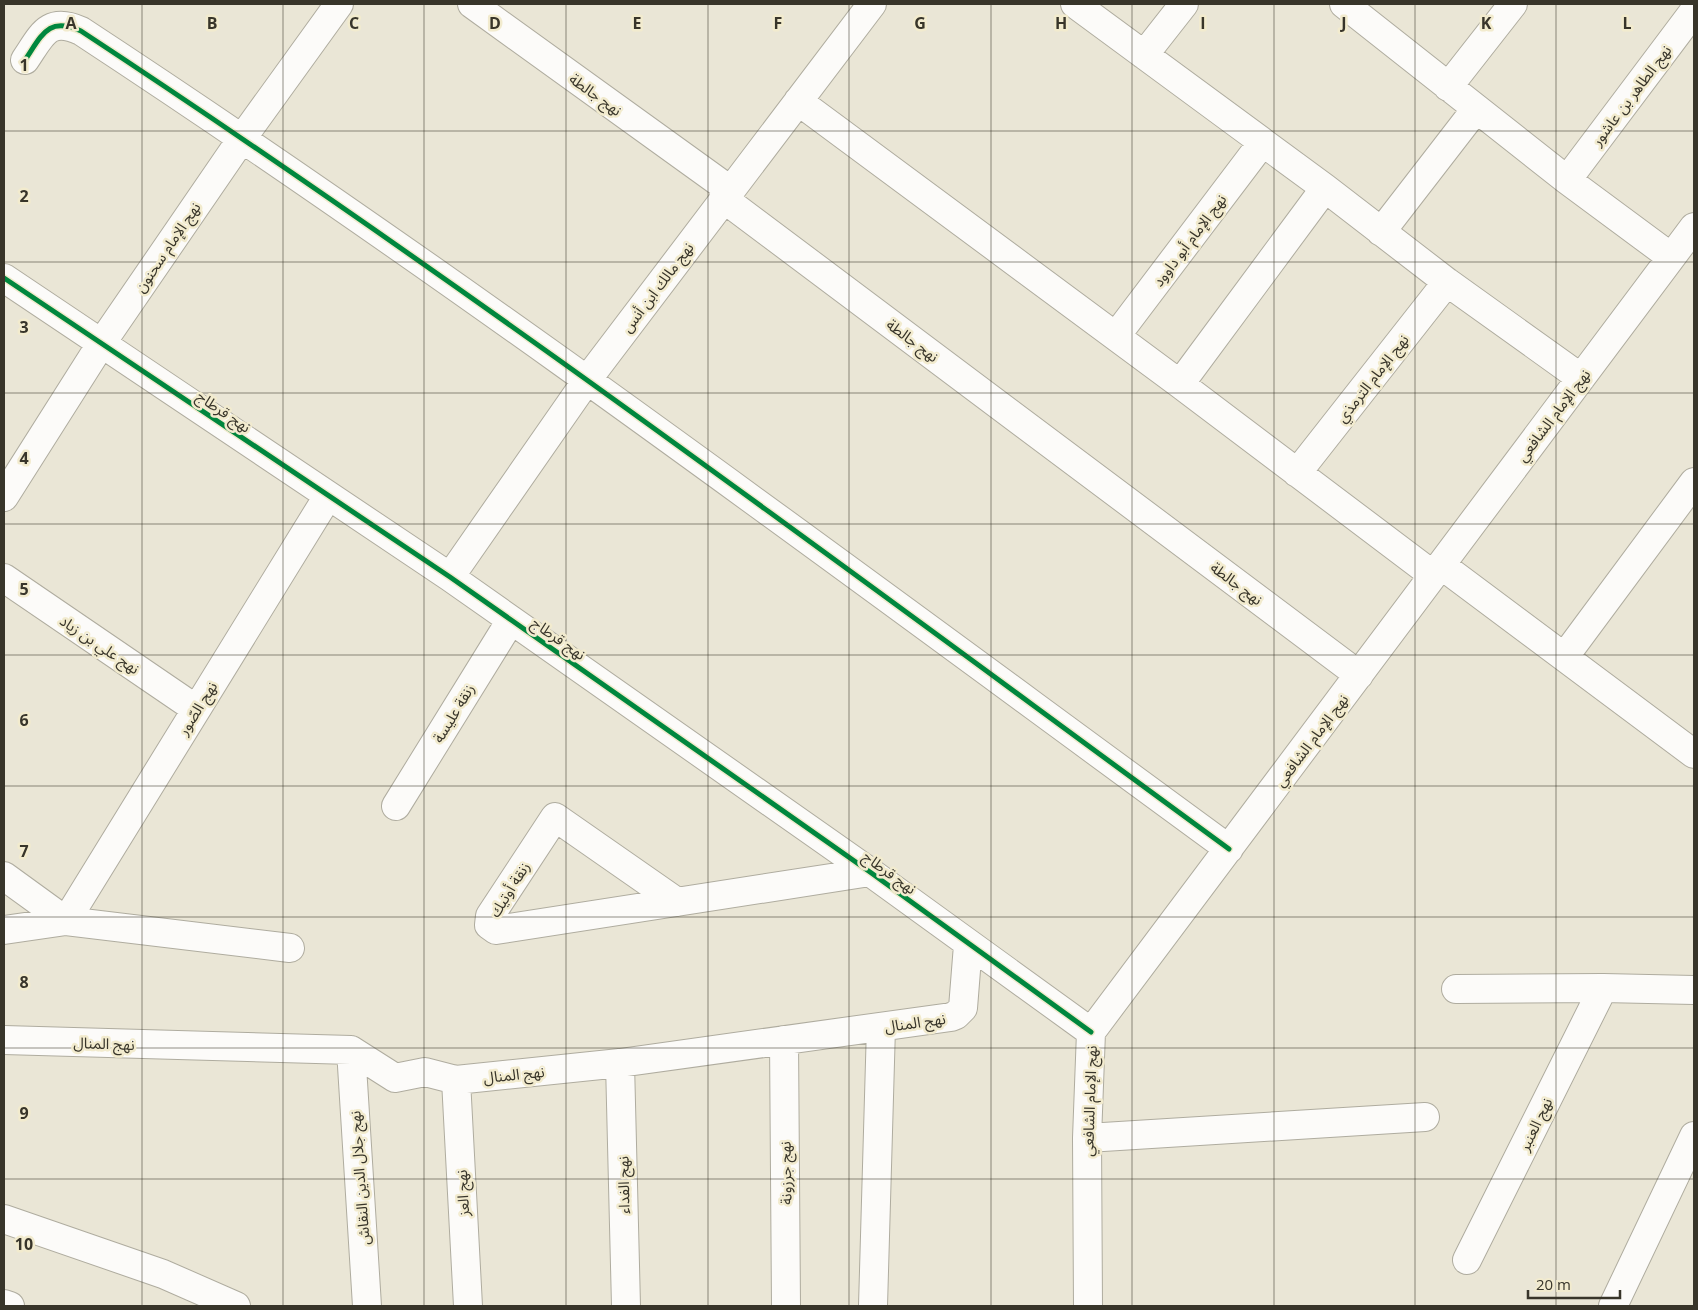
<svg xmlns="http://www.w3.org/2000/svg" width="1698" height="1310" font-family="'Open Sans','Noto Sans Arabic',sans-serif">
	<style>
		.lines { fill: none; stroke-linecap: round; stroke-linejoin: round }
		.minor-casing { stroke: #afac9f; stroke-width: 30 }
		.minor { stroke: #fcfbf9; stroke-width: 28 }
		.cycleway-casing { stroke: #f2ebce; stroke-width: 8 }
		.cycleway { stroke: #00873e; stroke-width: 5 }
		.grid { fill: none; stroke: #38352a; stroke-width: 1; stroke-opacity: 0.55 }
		.labels { text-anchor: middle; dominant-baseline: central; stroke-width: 5; stroke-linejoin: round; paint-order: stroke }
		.street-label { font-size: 15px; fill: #38352a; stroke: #f2ebce }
		.grid-label { font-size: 16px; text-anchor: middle; font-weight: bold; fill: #38352a; stroke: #f2ebce; stroke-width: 5; stroke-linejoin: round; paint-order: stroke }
	</style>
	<rect width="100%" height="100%" fill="#eae6d6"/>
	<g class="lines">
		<!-- minor casing -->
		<g class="minor-casing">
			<path id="minor" d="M472,4L723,185L724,199L1359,675
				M1075,4L1325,188L1447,282L1581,378
				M1344,4L1567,180L1671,257
				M1144,55L1184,4
				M25,60C42,35 48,16 81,31C474,289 849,571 1229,849
				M1448,87L1513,4
				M798,101L1180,384L1433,575
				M1567,180L1694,11
				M1381,232L1476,109
				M4,278L450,577L870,872L1091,1032
				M1116,336L1262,143
				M1180,384L1325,188
				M1297,473L1447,282
				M4,497L101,344L243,137L339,4
				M1441,565L1694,754
				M450,577L587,380L872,4
				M4,578L196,709
				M1565,656L1694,482
				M396,806L511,620
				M4,876L66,921
				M677,902L555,817L490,916L489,925L496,930L870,872
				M66,921L328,496
				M4,930L66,921L290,948
				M1456,989L1603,988L1694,990
				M4,1040L351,1050L395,1078L425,1072L456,1080L620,1063L951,1017L956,1015L963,1008L968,945
				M784,1040L786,1306
				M351,1050L367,1306
				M620,1063L626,1306
				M456,1080L468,1306
				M1087,1138L1425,1117
				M4,1219L163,1274L236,1306
				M1467,1260L1603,988
				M4,1304L10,1306
				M873,1306L881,1027
				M1088,1306L1087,1138L1091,1032L1694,227
				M1613,1306L1694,1136"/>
		</g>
		<!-- minor -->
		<use href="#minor" class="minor"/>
		<!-- cycleway casing -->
		<g class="cycleway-casing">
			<path id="cycleway" d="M25,60C42,35 48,16 81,31C474,289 849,571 1229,849
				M4,278L450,577L870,872L1091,1032"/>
		</g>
		<!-- cycleway -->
		<use href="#cycleway" class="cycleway"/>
	</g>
	<!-- grid -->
	<path class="grid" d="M142,4V1306M283,4V1306M424,4V1306M566,4V1306M708,4V1306M849,4V1306M991,4V1306M1132,4V1306M1274,4V1306M1415,4V1306M1556,4V1306M4,131H1694M4,262H1694M4,393H1694M4,524H1694M4,655H1694M4,786H1694M4,917H1694M4,1048H1694M4,1179H1694"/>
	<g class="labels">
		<!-- street labels -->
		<g class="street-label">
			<text transform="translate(596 94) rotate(36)">نهج جالطة</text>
			<text transform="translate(1631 95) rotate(-53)">نهج الطاهر بن عاشور</text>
			<text transform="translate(1189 240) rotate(-53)">نهج الإمام أبو داوود</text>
			<text transform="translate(167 247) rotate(-56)">نهج الإمام سحنون</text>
			<text transform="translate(657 287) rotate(-53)">نهج مالك ابن أنس</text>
			<text transform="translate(913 340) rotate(37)">نهج جالطة</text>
			<text transform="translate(1372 378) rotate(-52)">نهج الإمام الترمذي</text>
			<text transform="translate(224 411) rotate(34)">نهج قرطاج</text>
			<text transform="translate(1553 415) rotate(-53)">نهج الإمام الشافعي</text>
			<text transform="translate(1237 583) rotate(37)">نهج جالطة</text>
			<text transform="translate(559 638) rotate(35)">نهج قرطاج</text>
			<text transform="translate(100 644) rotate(34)">نهج علي بن زياد</text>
			<text transform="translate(197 708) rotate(-58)">نهج الصّور</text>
			<text transform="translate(453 713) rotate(-59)">زنقة عليسة</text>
			<text transform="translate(1311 740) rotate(-53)">نهج الإمام الشافعي</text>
			<text transform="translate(890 872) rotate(36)">نهج قرطاج</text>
			<text transform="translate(509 889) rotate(-58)">زنقة أوتيك</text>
			<text transform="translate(915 1022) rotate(-8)">نهج المنال</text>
			<text transform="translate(104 1043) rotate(2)">نهج المنال</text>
			<text transform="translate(514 1074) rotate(-6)">نهج المنال</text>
			<text transform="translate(1089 1101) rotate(-88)">نهج الإمام الشافعي</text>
			<text transform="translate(1535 1124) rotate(-64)">نهج العنبر</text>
			<text transform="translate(785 1173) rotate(-91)">نهج جرزونة</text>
			<text transform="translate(359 1178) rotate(-94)">نهج جلال الدين النقاش</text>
			<text transform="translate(623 1185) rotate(-91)">نهج الفداء</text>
			<text transform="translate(462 1193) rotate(-93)">نهج العز</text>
		</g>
	</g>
	<g class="grid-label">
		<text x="71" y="29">A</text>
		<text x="212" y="29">B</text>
		<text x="354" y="29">C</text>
		<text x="495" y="29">D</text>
		<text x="637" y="29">E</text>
		<text x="778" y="29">F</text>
		<text x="920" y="29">G</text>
		<text x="1061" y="29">H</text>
		<text x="1203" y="29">I</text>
		<text x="1344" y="29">J</text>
		<text x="1486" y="29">K</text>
		<text x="1627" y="29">L</text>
		<text x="24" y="71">1</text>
		<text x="24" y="202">2</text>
		<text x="24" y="333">3</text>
		<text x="24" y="464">4</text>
		<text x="24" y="595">5</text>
		<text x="24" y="726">6</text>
		<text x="24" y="857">7</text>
		<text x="24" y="988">8</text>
		<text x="24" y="1119">9</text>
		<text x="24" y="1250">10</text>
	</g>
	<!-- border -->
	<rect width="1698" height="1310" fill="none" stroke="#38352a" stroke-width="10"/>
	<!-- scale -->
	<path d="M1528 1290v8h92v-8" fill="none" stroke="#38352a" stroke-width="2.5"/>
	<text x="1536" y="1290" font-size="15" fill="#38352a" stroke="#f2ebce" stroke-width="4" paint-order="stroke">20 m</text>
</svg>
